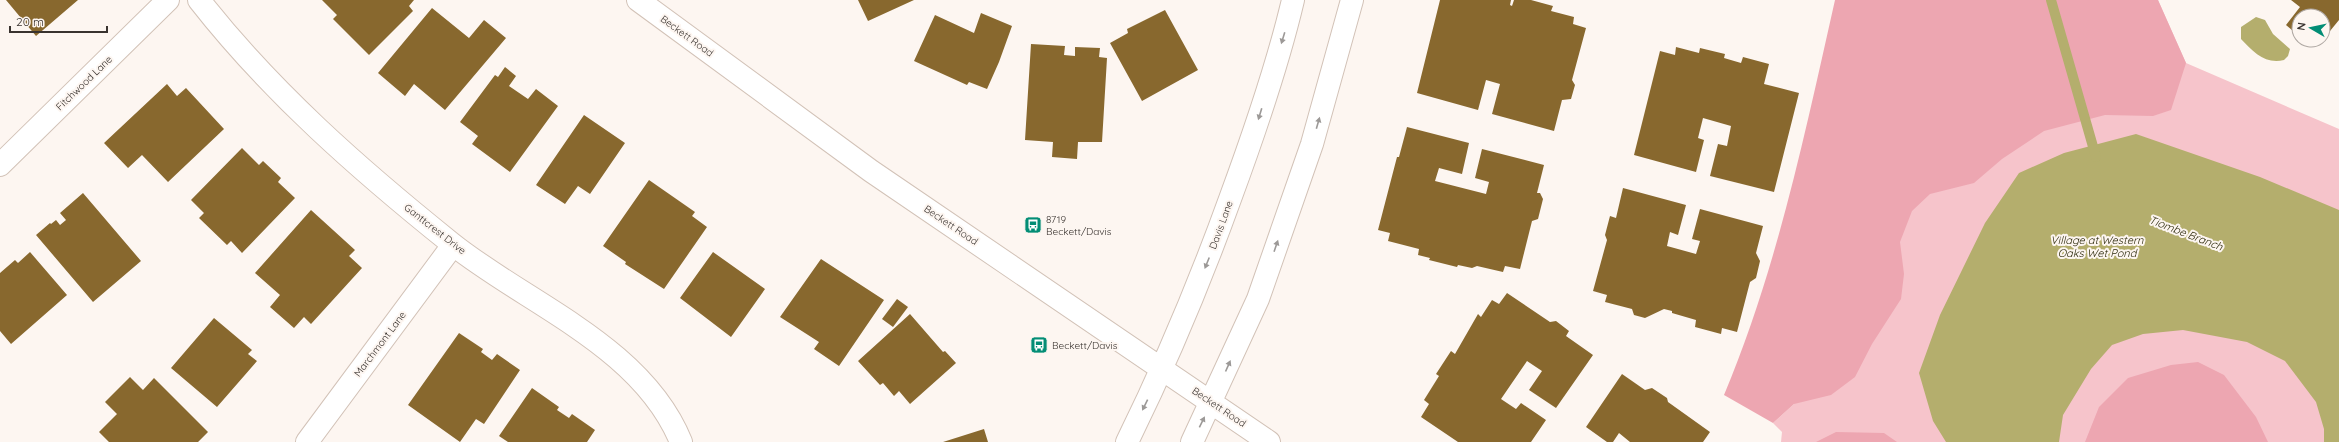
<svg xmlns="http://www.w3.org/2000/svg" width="2339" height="442" font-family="Quicksand,sans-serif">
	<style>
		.green { fill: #f6c4cb }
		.forest { fill: #eda6b1 }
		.water { fill: #b4ae6d }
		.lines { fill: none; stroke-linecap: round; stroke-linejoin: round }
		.stream { stroke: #b4ae6d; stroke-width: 10 }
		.building { fill: #88682e }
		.street-casing { stroke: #d2c2b7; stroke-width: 24 }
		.secondary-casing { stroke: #d2c2b7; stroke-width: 24 }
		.street { stroke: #fff; stroke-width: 22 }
		.secondary { stroke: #fff; stroke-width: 22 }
		.oneway { fill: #9c9997 }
		.labels { text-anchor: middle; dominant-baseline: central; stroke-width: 4; stroke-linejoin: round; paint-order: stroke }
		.street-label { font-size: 10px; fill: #39332f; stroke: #fdf6f1 }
		.poi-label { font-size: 10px; fill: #39332f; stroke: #fdf6f1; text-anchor: start }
		.water-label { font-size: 11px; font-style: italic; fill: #2d2a0c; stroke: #fdf6f1 }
	</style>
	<rect width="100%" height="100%" fill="#fdf6f1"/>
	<!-- green -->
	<path class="green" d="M1898,0H2158L2186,63L2339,129V442H1781L1782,432L1773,423L1794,404Z"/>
	<!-- forest -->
	<path class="forest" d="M1835,0H2158L2186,63L2171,110L2153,116L2105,115L2044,131L2002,159L1974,183L1930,194L1912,211L1900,242L1904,274L1901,299L1872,344L1855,377L1831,395L1794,404L1773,423L1724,395C1777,269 1805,133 1835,0Z
		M2198,362L2224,375L2256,417L2268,442H2085L2099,407L2128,378L2171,365Z
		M1836,432L1884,433L1897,442H1816Z"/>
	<!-- water -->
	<path class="water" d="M2256,17L2265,20L2273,34L2290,49L2288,56L2284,60C2266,65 2253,52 2241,39V27Z
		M2136,134L2260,177L2339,210V442H2324V429L2316,402L2285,361L2247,342L2183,330L2143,334L2112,345L2091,369L2063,415L2059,442H1946L1933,421L1919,373L1940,315L1985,223L2019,173L2064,153Z"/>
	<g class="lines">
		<!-- stream -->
		<path class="stream" d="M2051,0L2096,157"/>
	</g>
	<!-- building -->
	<path class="building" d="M6,0H78L36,36Z
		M322,0H414L409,6L413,11L369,55L333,19L337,15Z
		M858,0H914L868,21Z
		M1440,0H1511L1510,5L1512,6L1514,0H1531L1553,6L1551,11L1574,17L1573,24L1586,28L1572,80L1575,85L1571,99L1562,100L1554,131L1492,114L1500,84L1486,80L1478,110L1417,93Z
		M2291,0H2339V20L2330,31L2323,25V16H2299V36L2286,25L2300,7Z
		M432,8L469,38L484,20L506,38L445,110L414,84L405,96L378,73Z
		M1165,10L1198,70L1142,101L1110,43L1128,33L1127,29Z
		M981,13L1012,26L999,62L987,89L969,82L967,85L914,61L935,15L974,33Z
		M1031,44L1065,46L1064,55L1075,56V47L1100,48L1099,57L1107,58L1102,142H1078L1077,159L1052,157L1053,142L1025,140Z
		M1676,47L1699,53L1700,48L1725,54L1724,58L1741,63L1743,57L1769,64L1764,84L1799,93L1774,192L1710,176L1718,144L1727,146L1731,126L1703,118L1698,138L1704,140L1696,172L1634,155L1660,51L1675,55Z
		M505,67L516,76L509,86L528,99L536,89L558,106L510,172L472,144L478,136L460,122L495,75L498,77Z
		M167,84L177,96L186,88L224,129L168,182L142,155L128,168L104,143Z
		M584,115L625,143L590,194L578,186L565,204L536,185Z
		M1407,127L1469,143L1462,174L1439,168L1435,181L1486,194L1489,182L1475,178L1482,149L1544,165L1537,193H1540L1543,199L1538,219L1532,221L1520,269L1505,266L1503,272L1477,266L1472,268L1458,265L1457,267L1429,260L1430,258L1418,255L1419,249L1388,241L1390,233L1378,230L1397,157H1399Z
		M242,148L259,165L263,161L281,178L278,182L295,198L242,253L231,241L227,245L199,218L204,213L191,200Z
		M649,180L695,212L692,216L707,227L664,289L625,264L626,262L603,246Z
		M1623,188L1686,205L1678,235L1670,232L1667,246L1696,254L1700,241L1692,239L1700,209L1763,226L1756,253L1760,261L1756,278L1750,282L1737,332L1722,328L1721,334L1695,327L1696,320L1672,313V311L1664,309L1645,318L1634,315L1632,309L1605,302L1607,295L1593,291L1607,240L1605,235L1610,216L1616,218Z
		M83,193L141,261L93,302L36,235L50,223L51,224L56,220L60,225L66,220L60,213Z
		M311,210L355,250L349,256L362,268L311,324L304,317L294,328L270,307L280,295L255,273Z
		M30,252L67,295L11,344L0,331V273L15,260L18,263Z
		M713,252L765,289L731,337L680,298Z
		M821,259L884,300L839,366L814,349L819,342L780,317Z
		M1507,293L1550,322L1556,321L1569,331L1566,336L1593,355L1556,408L1529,390L1542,371L1527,361L1501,399L1516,409L1521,403L1546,420L1531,442H1458L1421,417L1429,404L1424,400L1439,376L1436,374L1451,351L1455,354L1478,314L1481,317L1492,300L1499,304Z
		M897,299L908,307L893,327L882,319Z
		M910,314L943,352L945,351L956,363L910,404L899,391L894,396L883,383L880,385L858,361Z
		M214,318L252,350L248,354L257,361L217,407L171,368Z
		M459,333L483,349L481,352L492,360L497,354L520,370L484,424L476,419L460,442L408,405Z
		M1622,374L1645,390L1652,388L1667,398L1668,402L1710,432L1703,442H1630L1619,433L1613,442H1607L1586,427Z
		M130,377L143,390L154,378L208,432L198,442H109L99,432L117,414L105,402Z
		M532,388L559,407L557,410L569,418L572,414L595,430L587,442H508L499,436Z
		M984,429L988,442H943Z"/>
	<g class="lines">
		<!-- street casing -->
		<g class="street-casing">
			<path id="street" d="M199,0C271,92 360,170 451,243C527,304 642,346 681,442
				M0,165L168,0
				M307,442L453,245"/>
		</g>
		<!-- secondary casing -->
		<g class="secondary-casing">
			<path id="secondary" d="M638,0L871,171L1269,442
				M1127,442C1166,363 1200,282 1230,199C1254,134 1277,68 1293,0
				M1192,442L1258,299L1312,144L1352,0"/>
		</g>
		<!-- street -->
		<use href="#street" class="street"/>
		<!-- secondary -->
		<use href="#secondary" class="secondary"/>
	</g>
	<!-- one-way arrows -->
	<defs><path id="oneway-solid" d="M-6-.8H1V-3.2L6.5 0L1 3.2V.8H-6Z"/></defs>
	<g class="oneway">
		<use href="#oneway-solid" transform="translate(1283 38) rotate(107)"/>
		<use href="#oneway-solid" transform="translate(1260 114) rotate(107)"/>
		<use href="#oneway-solid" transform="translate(1318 123) rotate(-74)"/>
		<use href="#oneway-solid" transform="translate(1276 246) rotate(-71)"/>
		<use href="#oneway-solid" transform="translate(1207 263) rotate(112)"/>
		<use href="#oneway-solid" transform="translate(1228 366) rotate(-66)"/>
		<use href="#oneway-solid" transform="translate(1145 405) rotate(116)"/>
		<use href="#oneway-solid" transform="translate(1202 422) rotate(-64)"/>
	</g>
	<!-- icons -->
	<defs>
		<g id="bus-square" transform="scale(0.9)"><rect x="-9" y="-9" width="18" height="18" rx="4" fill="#028d75" stroke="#fdf6f1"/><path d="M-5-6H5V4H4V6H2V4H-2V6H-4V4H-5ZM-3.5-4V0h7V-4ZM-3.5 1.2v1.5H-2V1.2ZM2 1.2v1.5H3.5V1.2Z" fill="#fff"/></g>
	</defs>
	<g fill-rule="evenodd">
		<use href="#bus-square" x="1033" y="225"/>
		<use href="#bus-square" x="1039" y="345"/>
	</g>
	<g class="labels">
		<!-- street labels -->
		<g class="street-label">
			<text transform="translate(687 36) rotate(36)">Beckett Road</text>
			<text transform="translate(84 83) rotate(-44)">Fitchwood Lane</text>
			<text transform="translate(951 225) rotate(34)">Beckett Road</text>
			<text transform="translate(1221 225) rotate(-70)">Davis Lane</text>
			<text transform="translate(435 229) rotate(38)">Ganttcrest Drive</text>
			<text transform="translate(380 344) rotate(-53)">Marchmont Lane</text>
			<text transform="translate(1219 407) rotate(34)">Beckett Road</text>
		</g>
		<!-- poi labels -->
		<g class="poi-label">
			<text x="1046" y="219">8719<tspan x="1046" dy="12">Beckett/Davis</tspan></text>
			<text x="1052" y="345">Beckett/Davis</text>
		</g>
		<!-- water labels -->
		<g class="water-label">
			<text transform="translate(2186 233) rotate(21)">Tiombe Branch</text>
			<text x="2097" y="240">Village at Western<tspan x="2097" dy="13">Oaks Wet Pond</tspan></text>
		</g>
	</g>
	<!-- north arrow -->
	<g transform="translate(2311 28) rotate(279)"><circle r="19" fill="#fdf6f1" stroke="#afa8a3"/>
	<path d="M0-3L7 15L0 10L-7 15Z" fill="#028d75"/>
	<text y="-6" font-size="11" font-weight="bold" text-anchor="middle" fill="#39332f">N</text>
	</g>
	<!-- scale -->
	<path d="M10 26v6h97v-6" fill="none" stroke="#39332f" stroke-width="2"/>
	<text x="16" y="26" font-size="12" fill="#39332f" stroke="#fdf6f1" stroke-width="3" paint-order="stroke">20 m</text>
</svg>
